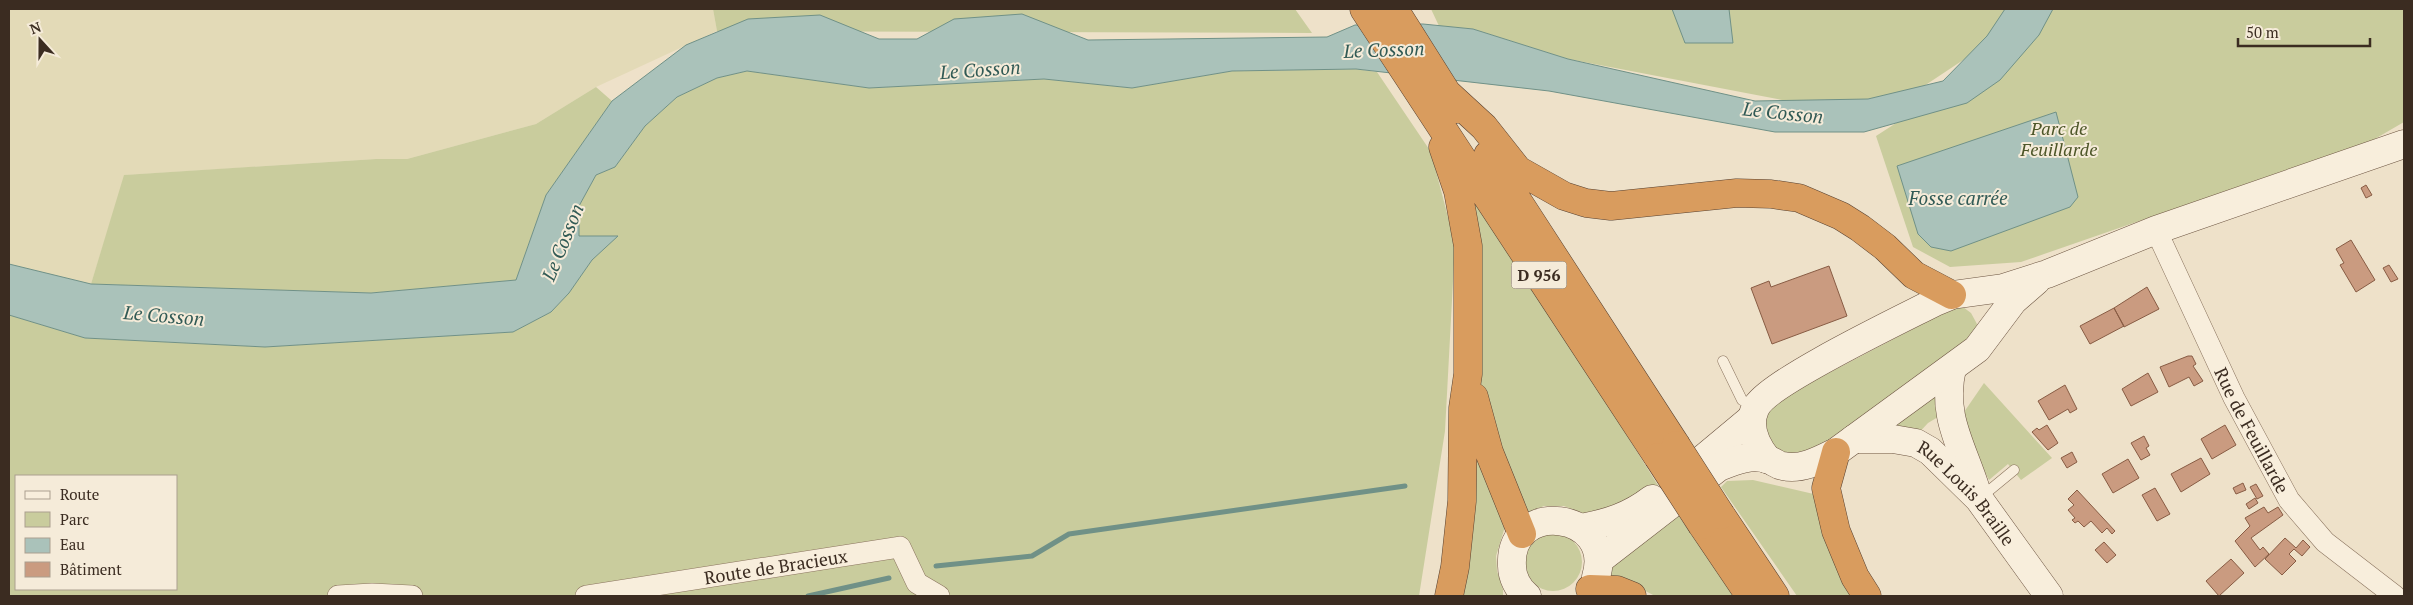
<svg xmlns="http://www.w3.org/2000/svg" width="2413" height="605" font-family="'PT Serif',serif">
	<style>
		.farmland { fill: #e3dab7 }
		.green { fill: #c9cc9d; fill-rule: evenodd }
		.water { fill: #aac2ba; stroke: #709187 }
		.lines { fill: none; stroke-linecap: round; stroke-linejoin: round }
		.stream { stroke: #709187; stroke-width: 5 }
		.building { fill: #ca9b80; stroke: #885c44 }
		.lane-casing { stroke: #8a735e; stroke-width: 11 }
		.street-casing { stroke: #8a735e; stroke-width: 22 }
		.secondary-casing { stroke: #6c5441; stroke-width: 29 }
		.highway-casing { stroke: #584232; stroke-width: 29 }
		.lane { stroke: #f8eedc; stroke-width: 10 }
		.street { stroke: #f8eedc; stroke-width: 21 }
		.secondary { stroke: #f8eedc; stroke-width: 28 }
		.highway { stroke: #d99c5e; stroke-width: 28 }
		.highway-bridge-casing { stroke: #584232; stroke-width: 29; stroke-linecap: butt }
		.highway-bridge { stroke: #d99c5e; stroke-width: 28 }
		.labels { text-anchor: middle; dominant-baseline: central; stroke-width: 4; stroke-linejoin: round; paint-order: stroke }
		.shield { fill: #f5ebd9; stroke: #736558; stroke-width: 1 }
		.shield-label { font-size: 16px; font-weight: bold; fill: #3b2c21 }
		.park-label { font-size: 18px; font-style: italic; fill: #4d5628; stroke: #f5ebd9 }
		.street-label { font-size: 18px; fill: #3b2c21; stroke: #f5ebd9 }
		.water-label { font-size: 19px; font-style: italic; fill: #315a55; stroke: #f5ebd9 }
	</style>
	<rect width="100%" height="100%" fill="#eee1c9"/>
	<!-- farmland -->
	<path class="farmland" d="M9,9H713L717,31L596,87L536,124L407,159H376L125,175L91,284L9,264Z"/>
	<!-- green -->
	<path class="green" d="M713,9H1295L1312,33L717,31Z
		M1431,9H2404V122L2373,140L2021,262L1950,267L1913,247L1876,136L1980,69L2034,13L1921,88L1824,108L1568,59L1473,29L1439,26Z
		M1356,69L1377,72L1431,152L1455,244L1445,431L1419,596H9V315L85,338L264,347L513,332L551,312L569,293L592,260L617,236H579V206L596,175L615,167L645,126L677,97L717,78L747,71L869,88L1044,79L1132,88L1232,71ZM16,476H176V589H16Z
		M596,87L612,101L546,195L516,280L371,293L91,284L124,175L376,159H407L536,124Z
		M1468,181L1659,487L1619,512L1588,515L1564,506H1544L1523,514L1482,391L1475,348Z
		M1963,307L1971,313L1977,324L1975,334L1964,344L1815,450C1810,452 1805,455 1800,456C1780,460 1759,437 1765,418C1768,408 1775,403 1783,397L1949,310Z
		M1984,383L2052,458L2021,480L2008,464L1989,480L1977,457L1962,415Z
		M1941,391L1943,414L1928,423L1916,436L1887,429Z
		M1471,430L1507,520L1496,556L1497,571L1503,589V596H1460Z
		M1753,480L1818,495L1858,596H1797L1721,487L1727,481Z
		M1676,512L1734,596H1655L1634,585L1605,581L1616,560Z
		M1524 562a29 29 0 1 1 58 0a29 29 0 1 1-58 0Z"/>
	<!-- water -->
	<path class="water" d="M1672,9H1729L1733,43H1685Z
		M2005,9H2053L2039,35L2000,80L1967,103L1864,132H1775L1549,91L1356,69L1232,71L1132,88L1044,79L869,88L747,71L717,78L677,97L645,126L615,167L596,175L579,206V236H618L592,260L569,293L551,312L513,332L265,347L85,338L9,315V264L91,284L371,293L516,280L546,195L612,101L686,45L748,19L820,15L879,39H917L954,19L1022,14L1088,40L1327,37L1355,25L1423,24L1473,29L1568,59L1755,101L1868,99L1943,81L1987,36Z
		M2056,112L2078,197L2070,207L1951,251L1931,247L1918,234L1897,166Z"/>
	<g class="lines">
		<!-- stream -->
		<path class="stream" d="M936,566L1032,556L1069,534L1405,486
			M808,596L889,578"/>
	</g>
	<!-- building -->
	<path class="building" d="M2366,185L2372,195L2366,198L2361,188Z
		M2351,240L2375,280L2356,292L2340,265L2344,263L2336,249Z
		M2389,265L2398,279L2391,282L2383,268Z
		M1829,266L1847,316L1772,344L1751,288L1769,281L1771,287Z
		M2147,287L2159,309L2124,327L2114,308Z
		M2114,308L2124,326L2090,344L2080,326Z
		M2188,356H2192L2196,364L2193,366L2203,381L2194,386L2189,377L2169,387L2160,367Z
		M2148,373L2158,392L2131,406L2122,389Z
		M2065,385L2077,409L2070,413L2068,409L2049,420L2038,401Z
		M2047,425L2058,443L2048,450L2032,432L2037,428L2039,430Z
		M2225,425L2236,445L2212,459L2201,439Z
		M2144,436L2149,446L2146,448L2150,455L2141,460L2131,443Z
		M2072,452L2077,462L2067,468L2061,458Z
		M2201,458L2210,474L2181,492L2171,474Z
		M2128,459L2139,478L2113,493L2102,474Z
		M2243,483L2246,490L2236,494L2233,488Z
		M2256,484L2263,496L2257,499L2250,487Z
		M2155,488L2170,514L2157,521L2142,495Z
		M2077,490L2115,531L2112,534L2107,528L2102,533L2091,521L2084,527L2078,521L2075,523L2072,520L2075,518L2068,510L2074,505L2068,499Z
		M2255,498L2258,503L2249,509L2246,504Z
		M2264,507L2268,513L2278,507L2283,515L2251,538L2260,550L2263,547L2269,554L2255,567L2235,541L2250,526L2245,518Z
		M2285,538L2296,548L2303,540L2310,547L2302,556L2294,549L2289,554L2296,561L2282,575L2265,559Z
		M2104,542L2116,555L2107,563L2095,550Z
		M2231,559L2244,573L2219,596L2206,581Z"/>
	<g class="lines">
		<!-- lane casing -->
		<g class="lane-casing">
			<path id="lane" d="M1723,361L1742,400L1755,407
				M1980,498L2014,470"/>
		</g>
		<!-- street casing -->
		<g class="street-casing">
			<g id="street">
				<path id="s1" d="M2156,230L2234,398L2289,500L2325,542L2395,596"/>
				<path d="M338,596L372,594L412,596"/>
				<path id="s2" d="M586,596L900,547L917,583L939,596"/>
			</g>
		</g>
		<!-- secondary casing -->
		<g class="secondary-casing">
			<g id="secondary">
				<path d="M1952,368C1941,417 1962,445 1976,490"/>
				<path id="s3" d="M1854,439H1893L1916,443L1930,451L1979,499L2049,596"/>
				<path d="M1767,459C1756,445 1747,427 1755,409C1765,384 1904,318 1935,302L1952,295L2003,288L2047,274L2156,230L2404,144"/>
				<path d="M1692,468L1752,418"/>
				<path d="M1581,528C1608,523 1630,516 1652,499"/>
				<path d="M1599,560L1719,467C1734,461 1753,453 1769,460C1774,461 1778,466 1783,466C1802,470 1820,460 1836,452L1977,349L2013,301L2036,281"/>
				<path d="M1527,596C1518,589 1512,577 1512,566C1508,498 1616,511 1596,577"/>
			</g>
		</g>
		<!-- highway casing -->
		<g class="highway-casing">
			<path id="highway" d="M1364,9L1658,457
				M1394,9L1457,109
				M1447,93L1484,127L1518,170L1564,196L1586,203L1611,206L1737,193L1771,194L1799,198L1841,216L1860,228L1885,247L1914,275L1952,295
				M1443,147L1458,191L1468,246V374L1463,408L1462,501L1455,567L1449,596
				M1488,155L1676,445
				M1474,397L1489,452L1522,534
				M1836,452L1826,488L1836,531L1855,577L1867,596
				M1721,515L1775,596
				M1702,525L1750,596
				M1590,589L1617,590L1632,596"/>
		</g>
		<!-- lane -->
		<use href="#lane" class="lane"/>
		<!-- street -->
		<use href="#street" class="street"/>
		<!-- secondary -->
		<use href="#secondary" class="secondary"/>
		<!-- highway -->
		<use href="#highway" class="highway"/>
		<!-- highway-bridge casing -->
		<g class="highway-bridge-casing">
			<path id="highway-bridge" d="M1676,445L1721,515
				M1658,457L1702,525"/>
		</g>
		<!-- highway-bridge -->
		<use href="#highway-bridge" class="highway-bridge"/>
	</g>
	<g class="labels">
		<!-- shield labels -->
		<rect class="shield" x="1511.5" y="261.5" width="55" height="27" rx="4"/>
		<g class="shield-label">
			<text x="1539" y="275">D 956</text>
		</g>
		<!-- park labels -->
		<g class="park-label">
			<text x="2059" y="128">Parc de<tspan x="2059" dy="21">Feuillarde</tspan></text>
		</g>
		<!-- street labels -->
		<g class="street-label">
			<text stroke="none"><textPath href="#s1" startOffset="222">Rue de Feuillarde</textPath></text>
			<text stroke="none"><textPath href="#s3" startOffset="134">Rue Louis Braille</textPath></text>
			<text stroke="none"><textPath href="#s2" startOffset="192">Route de Bracieux</textPath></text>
		</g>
		<!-- water labels -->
		<g class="water-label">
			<text transform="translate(1384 49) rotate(-2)">Le Cosson</text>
			<text transform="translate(980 69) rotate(-4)">Le Cosson</text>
			<text transform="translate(1783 112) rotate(6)">Le Cosson</text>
			<text x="1958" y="197">Fosse carrée</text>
			<text transform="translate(562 242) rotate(-68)">Le Cosson</text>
			<text transform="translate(164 315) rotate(5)">Le Cosson</text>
		</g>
	</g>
	<!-- border -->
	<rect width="2413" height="605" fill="none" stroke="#3b2c21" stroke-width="20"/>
	<!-- legend -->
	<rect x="15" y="475" width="162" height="115" fill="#f5ebd9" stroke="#ab9f8f"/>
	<rect x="25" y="491" width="25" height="8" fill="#f8eedc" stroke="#ab9f8f"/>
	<text x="60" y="500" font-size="15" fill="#3b2c21">Route</text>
	<rect x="25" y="512" width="25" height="15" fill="#c9cc9d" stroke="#ab9f8f"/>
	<text x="60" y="525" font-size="15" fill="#3b2c21">Parc</text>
	<rect x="25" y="538" width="25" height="15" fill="#aac2ba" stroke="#ab9f8f"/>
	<text x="60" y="550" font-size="15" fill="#3b2c21">Eau</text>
	<rect x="25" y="562" width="25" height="15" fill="#ca9b80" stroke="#ab9f8f"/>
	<text x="60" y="575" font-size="15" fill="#3b2c21">Bâtiment</text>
	<!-- north arrow -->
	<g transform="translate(40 40) rotate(339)" stroke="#f5ebd9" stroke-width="4" paint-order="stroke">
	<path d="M0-4L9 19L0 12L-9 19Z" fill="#3b2c21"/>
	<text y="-8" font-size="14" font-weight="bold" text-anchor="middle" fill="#3b2c21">N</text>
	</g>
	<!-- scale -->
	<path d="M2238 38v8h132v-8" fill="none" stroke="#3b2c21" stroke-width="2.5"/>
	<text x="2246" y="38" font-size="15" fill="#3b2c21" stroke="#f5ebd9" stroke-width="4" paint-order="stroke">50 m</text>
</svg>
